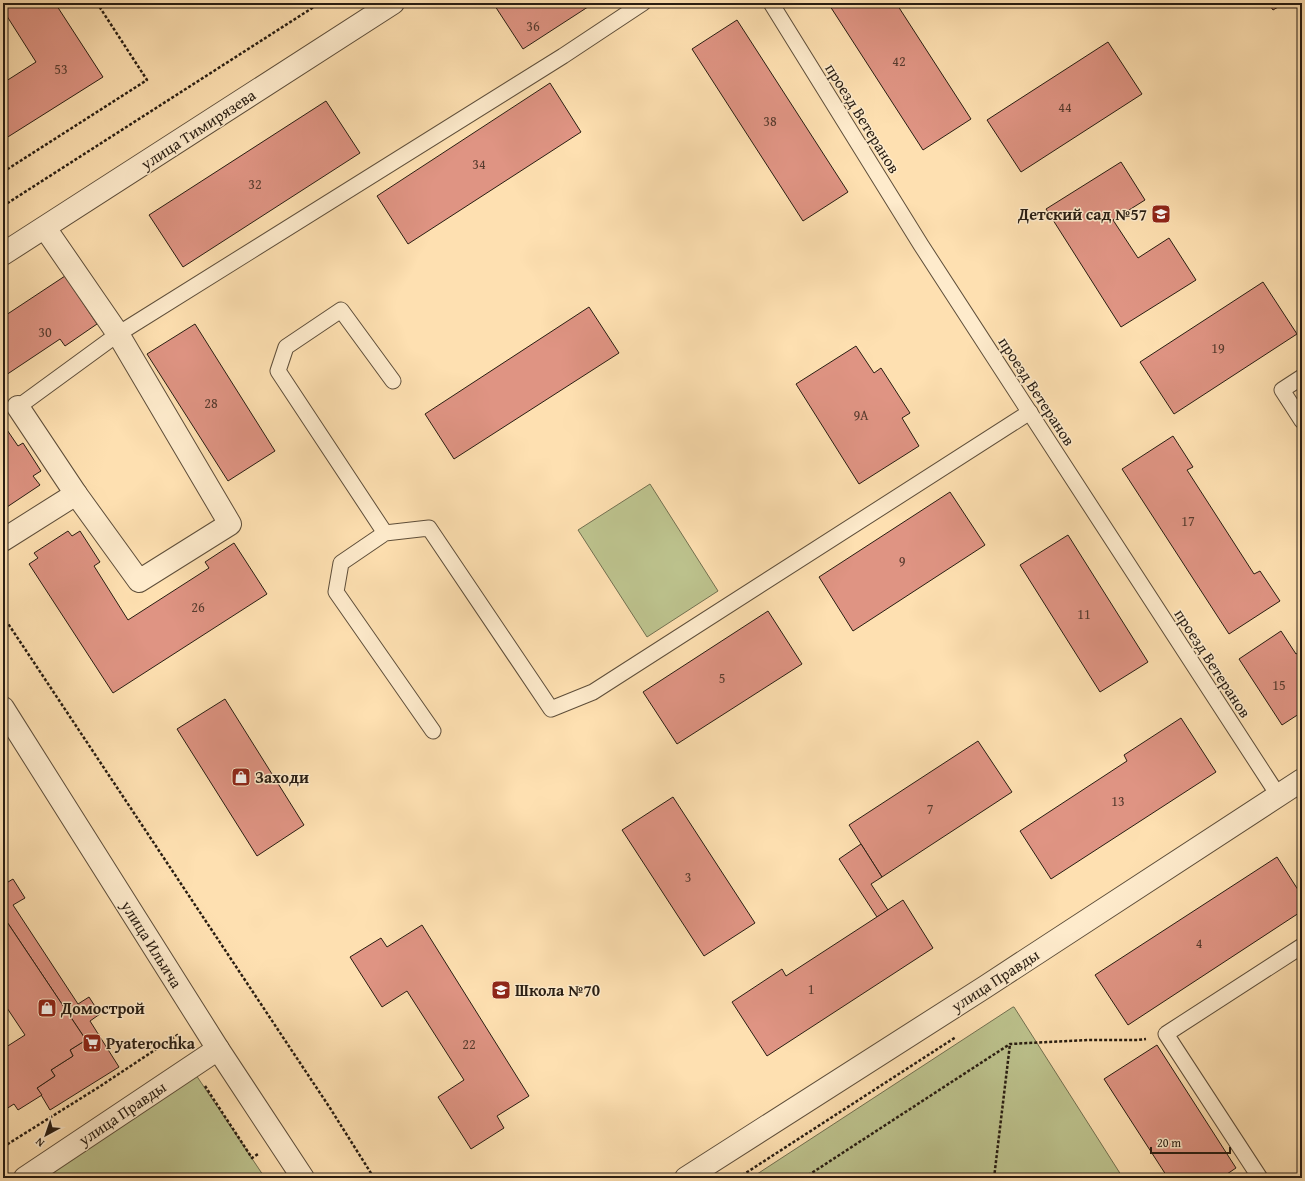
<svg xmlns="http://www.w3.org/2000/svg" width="1305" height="1181" viewBox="0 0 1305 1181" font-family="'Gentium Book Plus',serif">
	<rect width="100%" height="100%" fill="#fee0b1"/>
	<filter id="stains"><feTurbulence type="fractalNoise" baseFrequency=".005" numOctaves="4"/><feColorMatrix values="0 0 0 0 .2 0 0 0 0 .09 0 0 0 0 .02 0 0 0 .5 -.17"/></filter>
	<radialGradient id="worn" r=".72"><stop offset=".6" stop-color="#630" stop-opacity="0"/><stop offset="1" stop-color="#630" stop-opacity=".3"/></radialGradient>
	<g fill="#bdc38e" stroke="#727050">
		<path d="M650 484 718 591 647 637 578 530Z"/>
		<path d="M1014 1007 1123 1178H751L1013 1007Z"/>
		<path d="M192 1069 265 1178H193L191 1176 188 1178H26Z"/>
	</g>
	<g fill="#df9483" stroke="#281d12">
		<path d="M3 3H55L103 77 3 140V83L36 62 3 10Z"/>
		<path d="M493 3H594L523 49Z"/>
		<path d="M828 3H896L971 119 923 150Z"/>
		<path d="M1268 3H1285L1273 10Z"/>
		<path d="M737 20 848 192 803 221 692 49Z"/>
		<path d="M1108 42 1142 94 1021 172 987 120Z"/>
		<path d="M550 83 581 132 408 244 377 196Z"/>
		<path d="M326 101 360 153 183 267 149 215Z"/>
		<path d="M1121 162 1145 200 1113 220 1138 258 1169 238 1196 280 1121 327 1046 209Z"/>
		<path d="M65 276 97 324 65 346 60 339 3 377V317Z"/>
		<path d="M1263 282 1297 334 1174 414 1140 362Z"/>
		<path d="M589 307 619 353 454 459 425 414Z"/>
		<path d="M195 324 275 451 228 481 147 354Z"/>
		<path d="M856 346 874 373 881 368 910 413 902 418 919 446 859 484 796 384Z"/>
		<path d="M3 424 18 446 23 443 41 471 33 476 40 485 4 509 3 507Z"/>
		<path d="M1173 436 1193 467 1187 470 1254 574 1260 571 1280 601 1229 634 1122 469Z"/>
		<path d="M950 492 985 545 853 631 819 577Z"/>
		<path d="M68 531 72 536 80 531 100 562 94 566 128 620 209 568 205 562 234 543 267 594 113 693 29 564 38 558 34 553Z"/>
		<path d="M1068 535 1148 662 1100 692 1020 565Z"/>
		<path d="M768 611 802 664 677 744 643 692Z"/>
		<path d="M1281 631 1296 654 1302 650V712L1282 725 1239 659Z"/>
		<path d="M225 699 304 825 257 856 177 729Z"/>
		<path d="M1181 718 1216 772 1051 879 1020 831 1127 761 1124 755Z"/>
		<path d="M978 741 1012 792 882 877 849 825Z"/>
		<path d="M673 797 755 923 704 956 622 830Z"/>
		<path d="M861 844 882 877 871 884 888 910 877 917 839 859Z"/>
		<path d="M1277 857 1302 896V911L1128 1025 1095 975Z"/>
		<path d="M13 879 25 898 13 905 78 1004 89 997 100 1014 90 1021 119 1067 50 1110 37 1088 55 1076 51 1070 73 1056 70 1050 86 1040 3 916V885Z"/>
		<path d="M903 900 933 948 767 1056 732 1002 782 969 786 976Z"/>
		<path d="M3 916 86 1040 70 1050 73 1056 51 1070 55 1076 37 1088 42 1095 18 1110 14 1104 3 1111V1049L25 1035 3 1002Z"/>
		<path d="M422 925 529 1096 497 1116 504 1128 471 1149 438 1097 464 1080 407 991 382 1007 350 957 381 938 387 947Z"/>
		<path d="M1157 1045 1236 1168 1221 1178H1168L1104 1079Z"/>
	</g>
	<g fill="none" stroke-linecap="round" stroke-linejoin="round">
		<defs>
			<g id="service">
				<path d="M771 3 921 245 1278 795"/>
				<path d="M1302 377 1282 390 1302 421"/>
				<path d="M18 407 118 334 563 56 643 3"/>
				<path d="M385 533 278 371 286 347 341 310 393 381"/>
				<path d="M433 731 336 592 341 563 385 533 429 528 551 709 593 692 1030 412"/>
				<path d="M1260 1178 1166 1034 1302 946"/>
			</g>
			<g id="minor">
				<path d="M3 254 393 3"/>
				<path d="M18 407 76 494 139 581 230 524 118 334 45 228"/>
				<path d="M3 540 76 494"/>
				<path d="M25 1178 218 1049"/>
			</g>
			<g id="tertiary">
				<path d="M3 708 218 1049 303 1178"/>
				<path d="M686 1178 985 987 1302 780"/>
			</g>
		</defs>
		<use href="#service" stroke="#5e4e3a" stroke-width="17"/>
		<use href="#minor" stroke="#5e4e3a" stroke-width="24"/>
		<use href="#tertiary" stroke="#5e4e3a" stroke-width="24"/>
		<g stroke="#281d12" stroke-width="2.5" stroke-dasharray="3 2" stroke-linecap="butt">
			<path d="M3 172 147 80 97 3"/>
			<path d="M3 206 320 3"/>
			<path d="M3 616 330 1108 374 1178"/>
			<path d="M205 1086 252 1158 258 1154"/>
			<path d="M3 1147 99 1087 179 1034"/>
			<path d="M738 1178 956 1037"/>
			<path d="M804 1178 1010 1044 1088 1040H1138L1146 1039"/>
			<path d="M994 1178 1010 1044"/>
		</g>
		<use href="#service" stroke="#feebcc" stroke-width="15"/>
		<use href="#minor" stroke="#feebcc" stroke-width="22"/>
		<use href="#tertiary" stroke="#feebcc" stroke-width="22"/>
	</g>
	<defs>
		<symbol id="school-square" viewBox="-11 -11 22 22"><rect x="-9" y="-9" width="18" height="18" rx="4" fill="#8f2418" stroke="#feebcc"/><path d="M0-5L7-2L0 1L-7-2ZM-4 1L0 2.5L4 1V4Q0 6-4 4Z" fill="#fff"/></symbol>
		<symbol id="shop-square" viewBox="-11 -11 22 22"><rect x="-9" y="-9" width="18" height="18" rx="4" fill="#8f2418" stroke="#feebcc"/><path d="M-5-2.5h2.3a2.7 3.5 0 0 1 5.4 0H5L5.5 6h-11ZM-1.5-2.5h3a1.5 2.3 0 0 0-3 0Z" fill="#fff"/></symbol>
		<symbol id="supermarket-square" viewBox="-11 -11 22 22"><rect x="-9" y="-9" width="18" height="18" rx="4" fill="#8f2418" stroke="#feebcc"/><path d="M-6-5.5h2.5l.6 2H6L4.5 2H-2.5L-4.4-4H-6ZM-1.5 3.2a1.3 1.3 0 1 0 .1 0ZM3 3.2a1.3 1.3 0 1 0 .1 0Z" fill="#fff"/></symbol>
	</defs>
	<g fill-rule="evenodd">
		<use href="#school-square" x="1150" y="203" width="22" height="22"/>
		<use href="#shop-square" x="230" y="766" width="22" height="22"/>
		<use href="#school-square" x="490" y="979" width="22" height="22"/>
		<use href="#shop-square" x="36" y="997" width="22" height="22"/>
		<use href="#supermarket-square" x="81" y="1032" width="22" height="22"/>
	</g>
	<g text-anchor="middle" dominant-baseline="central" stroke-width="3" stroke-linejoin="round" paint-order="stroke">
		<g font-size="14" fill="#563b2e">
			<text x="533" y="26">36</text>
			<text x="899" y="61">42</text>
			<text x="61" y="69">53</text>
			<text x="1065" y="107">44</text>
			<text x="770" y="121">38</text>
			<text x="479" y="164">34</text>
			<text x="255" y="184">32</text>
			<text x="45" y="332">30</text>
			<text x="1218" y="348">19</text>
			<text x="211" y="403">28</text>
			<text x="861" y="415">9А</text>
			<text x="1188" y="521">17</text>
			<text x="902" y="561">9</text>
			<text x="198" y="607">26</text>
			<text x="1084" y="614">11</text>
			<text x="722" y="678">5</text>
			<text x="1279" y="685">15</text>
			<text x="1118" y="801">13</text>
			<text x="930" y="809">7</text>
			<text x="688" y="877">3</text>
			<text x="1199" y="943">4</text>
			<text x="811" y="989">1</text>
			<text x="469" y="1044">22</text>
		</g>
		<g font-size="16" fill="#281d12" stroke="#feebcc">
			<text transform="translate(863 118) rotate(58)">проезд Ветеранов</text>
			<text transform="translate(198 129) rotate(-33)">улица Тимирязева</text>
			<text transform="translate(1037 391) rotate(57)">проезд Ветеранов</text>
			<text transform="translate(1213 663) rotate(57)">проезд Ветеранов</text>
			<text transform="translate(152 944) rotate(58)">улица Ильича</text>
			<text transform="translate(995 980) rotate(-33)">улица Правды</text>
			<text transform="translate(122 1113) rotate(-34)">улица Правды</text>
		</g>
		<g font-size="16" font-weight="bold" fill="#281d12" stroke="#feebcc" text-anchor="start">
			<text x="1147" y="214" text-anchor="end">Детский сад №57</text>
			<text x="255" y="777">Заходи</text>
			<text x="515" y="990">Школа №70</text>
			<text x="61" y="1008">Домострой</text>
			<text x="106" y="1043">Pyaterochka</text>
		</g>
	</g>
	<rect width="1305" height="1181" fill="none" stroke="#fee0b1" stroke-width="16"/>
	<rect x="4" y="4" width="1297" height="1173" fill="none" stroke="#281d12" stroke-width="2"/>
	<rect x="8" y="8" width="1289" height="1165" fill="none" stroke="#281d12"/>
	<g transform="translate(46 1135) rotate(220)" stroke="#feebcc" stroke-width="3" paint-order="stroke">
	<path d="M0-3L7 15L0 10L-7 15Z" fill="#281d12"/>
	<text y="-6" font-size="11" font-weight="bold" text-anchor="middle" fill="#281d12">N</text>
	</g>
	<path d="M1151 1147v6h79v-6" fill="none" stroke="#281d12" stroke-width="2"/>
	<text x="1157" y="1147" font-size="12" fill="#281d12" stroke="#feebcc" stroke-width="3" paint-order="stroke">20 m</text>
	<rect width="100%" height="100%" filter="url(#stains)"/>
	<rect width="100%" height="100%" fill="url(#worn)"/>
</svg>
